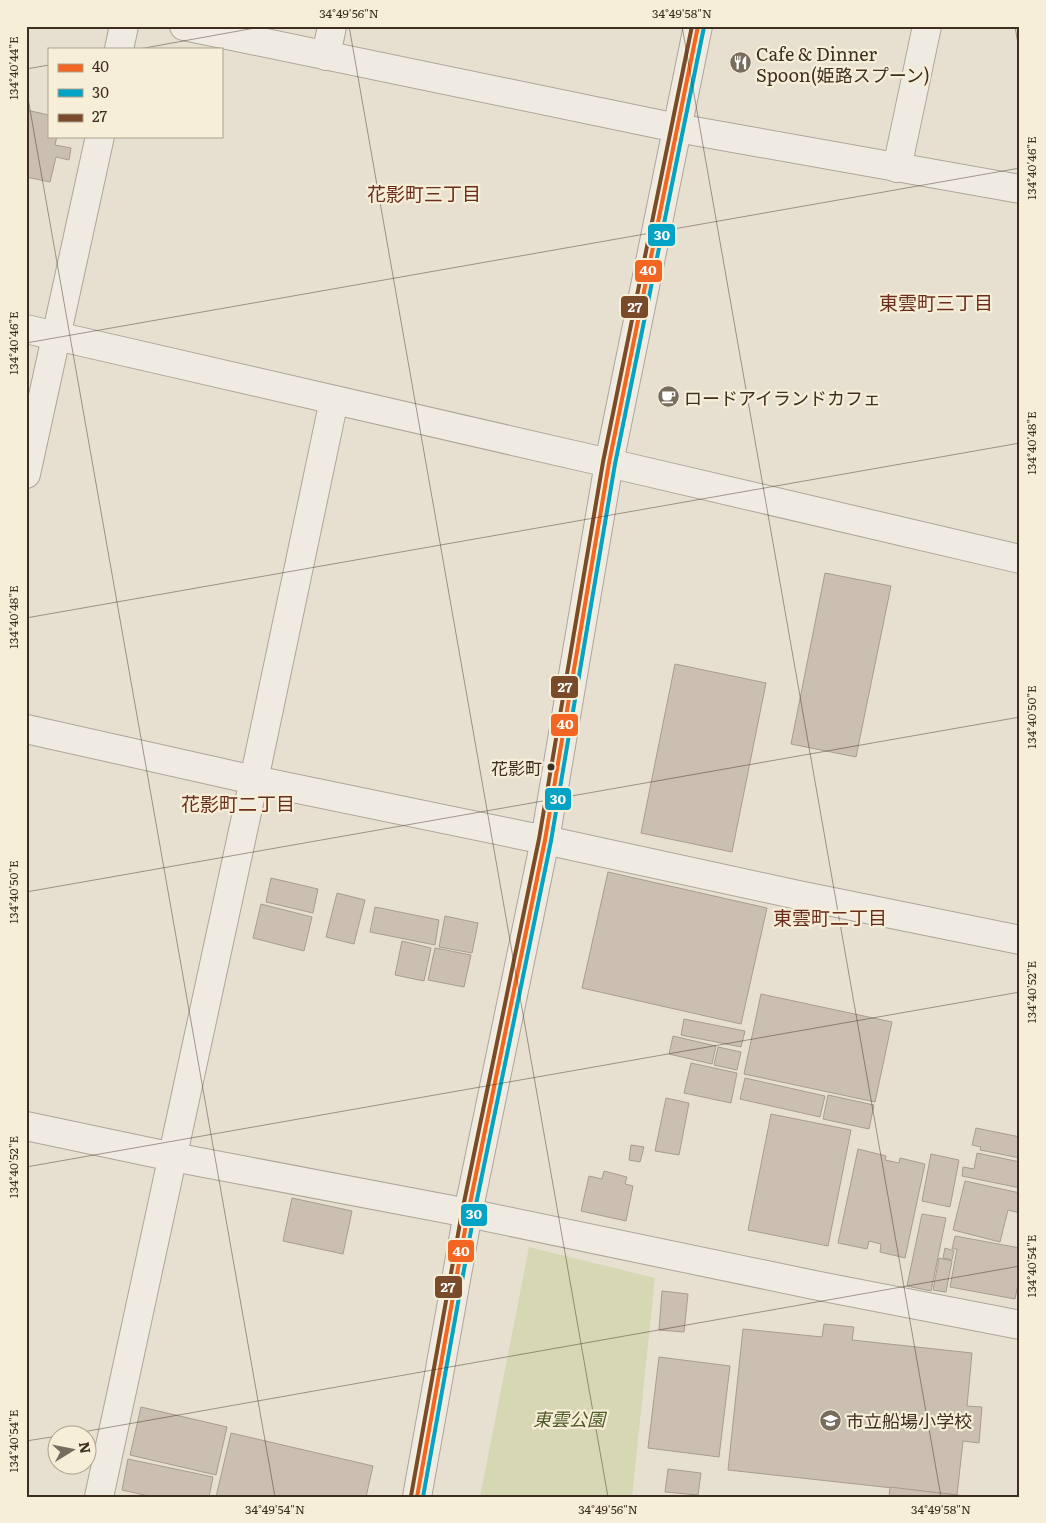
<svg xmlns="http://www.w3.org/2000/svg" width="1046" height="1523" viewBox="0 0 1046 1523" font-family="Literata,'Noto Sans JP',serif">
	<rect width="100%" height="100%" fill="#e7e0d1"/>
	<path fill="#d6d7b3" d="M529 1247 655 1278 632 1497H480Z"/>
	<g fill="#cbbfb2" stroke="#a89c90">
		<path d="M26 110 49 115V136H57L55 145 71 148 69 160 56 157 50 182 26 177Z"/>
		<path d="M825 573 891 586 856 757 791 744Z"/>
		<path d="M675 664 766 683 732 852 641 833Z"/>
		<path d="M608 872 767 908 741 1024 582 988Z"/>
		<path d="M271 878 318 889 313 913 266 902Z"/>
		<path d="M337 893 365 900 354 944 326 937Z"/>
		<path d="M261 904 312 917 304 951 253 938Z"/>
		<path d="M375 907 439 920 435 945 370 932Z"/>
		<path d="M445 916 478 923 472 953 439 947Z"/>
		<path d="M402 941 431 948 424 981 395 975Z"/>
		<path d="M435 948 471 955 464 987 428 980Z"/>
		<path d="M761 994 892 1022 875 1102 744 1074Z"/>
		<path d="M684 1019 745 1031 741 1047 681 1035Z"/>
		<path d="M673 1036 716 1046 712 1064 669 1054Z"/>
		<path d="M718 1047 741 1052 737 1070 714 1065Z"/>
		<path d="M691 1063 737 1073 731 1103 684 1093Z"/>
		<path d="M745 1078 825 1096 820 1117 740 1099Z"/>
		<path d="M828 1095 874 1105 869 1129 823 1119Z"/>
		<path d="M666 1098 689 1103 679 1155 655 1151Z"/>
		<path d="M771 1114 851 1130 828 1246 748 1230Z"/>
		<path d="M976 1128 1020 1137V1158L980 1150 981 1147 972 1145Z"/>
		<path d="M631 1145 644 1147 640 1162 629 1160Z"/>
		<path d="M858 1149 886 1156 885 1160 899 1163 900 1158 925 1164 905 1258 880 1252 881 1244 869 1241 867 1249 838 1243Z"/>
		<path d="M977 1153 1020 1162V1188L962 1176 963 1167 974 1169Z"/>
		<path d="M931 1154 959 1160 950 1207 922 1201Z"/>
		<path d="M604 1171 627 1177 625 1184 633 1186 626 1221 581 1211 589 1176 602 1179Z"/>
		<path d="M965 1181 1020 1193V1213L1008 1210 1000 1242 953 1230Z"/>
		<path d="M292 1198 352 1211 343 1254 283 1241Z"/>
		<path d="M922 1214 946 1218 931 1291 907 1286Z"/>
		<path d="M955 1236 1020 1248V1274L1015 1299 950 1287 957 1249H952Z"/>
		<path d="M945 1248 954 1251 952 1260 943 1258Z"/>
		<path d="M939 1258 952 1261 946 1292 933 1290Z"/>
		<path d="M662 1291 688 1294 684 1332 659 1330Z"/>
		<path d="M824 1324 854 1327 852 1340 972 1353 967 1406 982 1407 979 1443 963 1441 957 1495 728 1470 743 1329 822 1337Z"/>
		<path d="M659 1357 730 1366 719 1457 648 1448Z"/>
		<path d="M141 1407 227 1427 216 1475 130 1455Z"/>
		<path d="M231 1433 373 1466 366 1497H216Z"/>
		<path d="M128 1459 213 1477 209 1497H153L122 1490Z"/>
		<path d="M668 1469 701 1473 698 1495 665 1492Z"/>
		<path d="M890 1487 957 1495 974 1497H889Z"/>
	</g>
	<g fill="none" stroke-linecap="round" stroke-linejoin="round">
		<defs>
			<g id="minor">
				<path d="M184 26 677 128 1020 189"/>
				<path d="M119 49 124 26"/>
				<path d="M326 56 332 26"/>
				<path d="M897 168 927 26"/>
				<path d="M26 329 609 463 1020 559"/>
				<path d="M26 474 100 136"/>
				<path d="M26 729 254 780 545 840 798 895 1020 940"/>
				<path d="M26 1126 173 1157 468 1213 819 1286 1020 1325"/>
				<path d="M99 1497 254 780 334 400"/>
			</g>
			<path id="tertiary" d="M417 1497 468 1213 545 840 609 463 698 26"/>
		</defs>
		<use href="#minor" stroke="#ada599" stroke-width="30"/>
		<use href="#tertiary" stroke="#ada599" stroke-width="30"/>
		<use href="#minor" stroke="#efebe3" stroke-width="28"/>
		<use href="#tertiary" stroke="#efebe3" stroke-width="28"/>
		<defs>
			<path id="bus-1" d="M417 1497 468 1213 545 840 609 463 698 26"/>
			<path id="bus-2" d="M423 1497 474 1214 551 841 615 464 704 27"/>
			<path id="bus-3" d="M411 1496 462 1212 539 839 603 462 692 26"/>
		</defs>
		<use href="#bus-1" stroke="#f7eed8" stroke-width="8"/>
		<use href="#bus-2" stroke="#f7eed8" stroke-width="8"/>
		<use href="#bus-3" stroke="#f7eed8" stroke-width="8"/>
		<use href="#bus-1" stroke="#f26522" stroke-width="4"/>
		<use href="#bus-2" stroke="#03a3c5" stroke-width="4"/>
		<use href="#bus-3" stroke="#7a4b2a" stroke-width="4"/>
	</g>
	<path fill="none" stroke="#3d2e20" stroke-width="1" stroke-opacity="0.45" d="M349 26 608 1497M682 26 941 1497M1015 26 1020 56M139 49 266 26M26 69 49 65M26 87 275 1497M26 343 1020 168M26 618 1020 443M26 892 1020 717M26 1167 1020 992M60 1436 1020 1266M26 1441 58 1436"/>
	<defs>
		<symbol id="restaurant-disc" viewBox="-11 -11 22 22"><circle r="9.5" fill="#786c5e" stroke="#f7eed8"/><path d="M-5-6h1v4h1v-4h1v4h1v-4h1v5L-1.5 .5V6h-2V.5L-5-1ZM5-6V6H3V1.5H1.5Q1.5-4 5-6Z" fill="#fff"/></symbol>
		<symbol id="cafe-disc" viewBox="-11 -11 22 22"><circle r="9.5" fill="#786c5e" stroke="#f7eed8"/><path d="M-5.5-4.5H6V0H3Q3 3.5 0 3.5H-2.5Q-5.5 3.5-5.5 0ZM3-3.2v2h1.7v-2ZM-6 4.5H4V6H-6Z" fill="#fff"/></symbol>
		<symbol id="school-disc" viewBox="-11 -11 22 22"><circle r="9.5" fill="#786c5e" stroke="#f7eed8"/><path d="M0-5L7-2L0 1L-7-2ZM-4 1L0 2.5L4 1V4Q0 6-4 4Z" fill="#fff"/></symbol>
	</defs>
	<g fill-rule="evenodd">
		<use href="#restaurant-disc" x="728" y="50" width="25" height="25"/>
		<use href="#cafe-disc" x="656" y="384" width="25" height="25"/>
		<use href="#school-disc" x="818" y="1408" width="25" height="25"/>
	</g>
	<circle fill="#3d2e20" stroke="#f7eed8" stroke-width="2" cx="551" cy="767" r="4.5"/>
	<g text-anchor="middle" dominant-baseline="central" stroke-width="4.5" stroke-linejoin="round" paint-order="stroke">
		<g font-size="17" fill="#3d2e20" stroke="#f7eed8" text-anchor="end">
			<text x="542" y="767">花影町</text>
		</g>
		<g font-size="18" fill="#3d2e20" stroke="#f7eed8" text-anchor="start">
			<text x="756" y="53">Cafe &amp; Dinner<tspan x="756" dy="21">Spoon(姫路スプーン)</tspan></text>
			<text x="684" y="397">ロードアイランドカフェ</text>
			<text x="846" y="1420">市立船場小学校</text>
		</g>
		<g font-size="18" font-style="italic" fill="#4d5a26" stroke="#f7eed8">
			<text x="569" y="1418">東雲公園</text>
		</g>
		<g font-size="19" fill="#6b2e1e" stroke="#f7eed8">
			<text x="424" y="193">花影町三丁目</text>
			<text x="936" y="302">東雲町三丁目</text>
			<text x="238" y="803">花影町二丁目</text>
			<text x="830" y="917">東雲町二丁目</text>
		</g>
	</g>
	<g stroke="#f7eed8" stroke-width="2">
		<rect x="647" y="223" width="29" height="24" rx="5" fill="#03a3c5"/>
		<rect x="634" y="259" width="29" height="24" rx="5" fill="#f26522"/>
		<rect x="620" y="295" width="29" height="24" rx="5" fill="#7a4b2a"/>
		<rect x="550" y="675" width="29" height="24" rx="5" fill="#7a4b2a"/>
		<rect x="550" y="713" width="29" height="24" rx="5" fill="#f26522"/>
		<rect x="544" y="787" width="28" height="24" rx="5" fill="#03a3c5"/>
		<rect x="460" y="1203" width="28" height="24" rx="5" fill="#03a3c5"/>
		<rect x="447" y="1239" width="28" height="24" rx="5" fill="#f26522"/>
		<rect x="434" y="1275" width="29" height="24" rx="5" fill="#7a4b2a"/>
	</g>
	<g font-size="14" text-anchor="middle" font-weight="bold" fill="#fff">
		<text x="662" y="240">30</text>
		<text x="648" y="275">40</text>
		<text x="635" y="312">27</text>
		<text x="565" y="692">27</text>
		<text x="565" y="729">40</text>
		<text x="558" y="804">30</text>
		<text x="474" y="1219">30</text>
		<text x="461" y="1256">40</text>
		<text x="448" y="1292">27</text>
	</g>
	<rect width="1046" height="1523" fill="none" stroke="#f7eed8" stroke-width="55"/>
	<rect x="48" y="48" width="175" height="90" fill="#f7eed8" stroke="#ada18e"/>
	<rect x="58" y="64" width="25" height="8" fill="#f26522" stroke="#ada18e"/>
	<text x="92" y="72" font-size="15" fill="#3d2e20">40</text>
	<rect x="58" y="89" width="25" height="8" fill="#03a3c5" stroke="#ada18e"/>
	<text x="92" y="98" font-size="15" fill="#3d2e20">30</text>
	<rect x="58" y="114" width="25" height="8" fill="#7a4b2a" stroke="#ada18e"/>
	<text x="92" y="122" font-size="15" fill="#3d2e20">27</text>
	<g transform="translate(72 1450) rotate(80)"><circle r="24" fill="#f7eed8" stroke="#ada18e"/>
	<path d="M0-4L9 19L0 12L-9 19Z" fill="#786c5e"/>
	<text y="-8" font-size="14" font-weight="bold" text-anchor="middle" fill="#3d2e20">N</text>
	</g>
	<rect x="28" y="28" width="990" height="1468" fill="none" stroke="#3d2e20" stroke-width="2"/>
	<g font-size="12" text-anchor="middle" fill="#3d2e20">
		<text x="349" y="18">34°49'56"N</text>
		<text x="682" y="18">34°49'58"N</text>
		<text transform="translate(14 68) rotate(-90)" y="4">134°40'44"E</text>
		<text transform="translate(1032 168) rotate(-90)" y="4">134°40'46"E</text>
		<text transform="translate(14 343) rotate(-90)" y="4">134°40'46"E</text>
		<text transform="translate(1032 443) rotate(-90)" y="4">134°40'48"E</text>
		<text transform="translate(14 617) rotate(-90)" y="4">134°40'48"E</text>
		<text transform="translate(1032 717) rotate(-90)" y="4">134°40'50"E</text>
		<text transform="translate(14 892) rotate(-90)" y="4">134°40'50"E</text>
		<text transform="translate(1032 992) rotate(-90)" y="4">134°40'52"E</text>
		<text transform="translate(14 1167) rotate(-90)" y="4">134°40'52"E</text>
		<text transform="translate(1032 1266) rotate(-90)" y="4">134°40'54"E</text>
		<text transform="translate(14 1441) rotate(-90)" y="4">134°40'54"E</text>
		<text x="275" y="1514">34°49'54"N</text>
		<text x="608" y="1514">34°49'56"N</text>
		<text x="941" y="1514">34°49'58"N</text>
	</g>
</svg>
